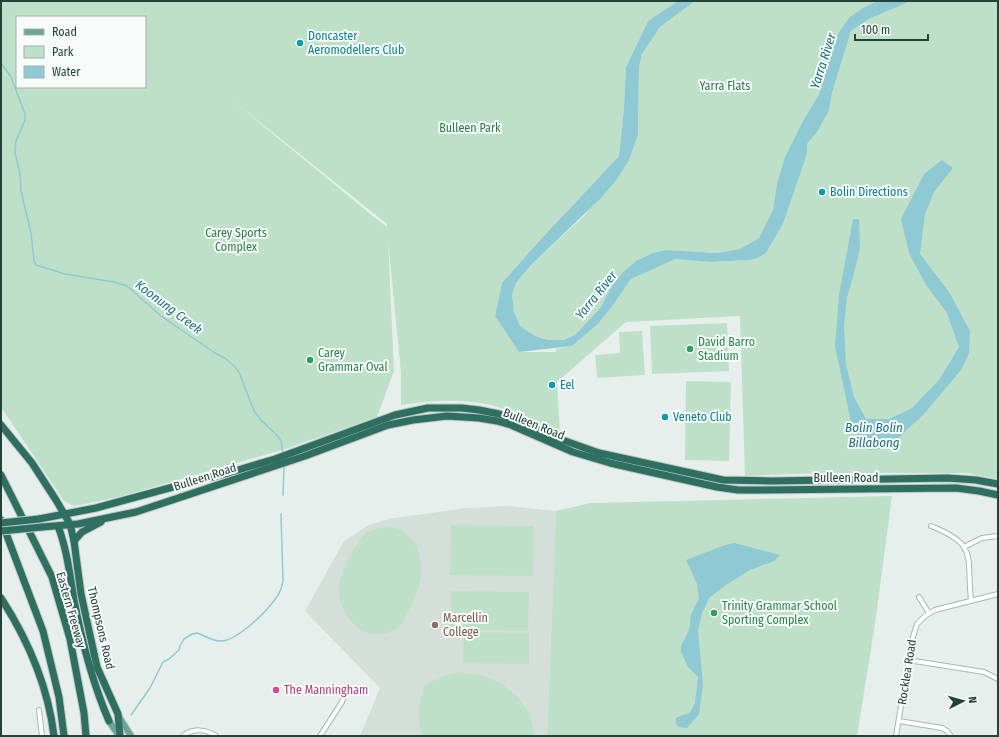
<svg xmlns="http://www.w3.org/2000/svg" width="999" height="737" viewBox="0 0 999 737" font-family="'Fira Sans Condensed',sans-serif">
	<rect width="100%" height="100%" fill="#e6efeb"/>
	<path fill="#d4dfda" d="M507 506 556 511 547 736H360L380 688 305 611 344 541 369 525 388 519 467 508Z"/>
	<g fill="#bfe0c8" fill-rule="evenodd">
		<path d="M1 1H678L648 21 626 67 624 108 619 156 541 239 502 283 495 316 519 352H556V349L572 346 597 325 611 308 631 279 675 258 711 262 750 260 758 258 766 253 783 224 807 154V144L817 132 829 111 832 93 851 31 869 19 911 1H998V479L966 473H822L745 476 740 316 626 322 557 382 560 434C541 425 522 415 501 408 470 398 433 400 401 405V373L388 240 394 371 377 417 282 450 119 497 74 506 64 501 1 407ZM17 17H145V87H17ZM232 100 387 224V227L374 217Z"/>
		<path d="M695 1H877L863 8 841 29 833 43 819 94 802 124 777 184 773 210 759 238 740 249 717 253 667 250 610 289 601 307 575 335 563 340H548L535 336 520 326 514 312 512 295 516 283 530 266 586 214 638 134 639 68 642 54 660 27Z"/>
		<path d="M727 323 729 371 652 374 650 326Z"/>
		<path d="M642 331 645 375 597 378 595 355 620 353 619 332Z"/>
		<path d="M686 381 731 382 729 461 685 460Z"/>
		<path d="M892 496 875 624 857 736H547L556 511 591 503Z"/>
		<path d="M451 525 534 526 533 576 450 575Z"/>
		<path d="M391 527C415 531 423 554 421 576 420 587 414 600 409 610 406 615 404 622 400 626 393 633 375 637 365 632 360 630 355 625 351 621 332 597 338 578 351 554 355 547 359 539 365 534 372 528 383 528 391 527Z"/>
		<path d="M451 591 529 592 528 631 450 630Z"/>
		<path d="M464 632 529 633V664L463 663Z"/>
		<path d="M458 672C466 673 475 674 483 676 508 682 535 709 534 736H422C416 716 419 705 424 686L438 678Z"/>
	</g>
	<g fill="#8ec9d4">
		<path d="M678 1H695L660 27 642 54 639 68 638 134 629 160 617 179 602 197 530 266 516 283 512 295 514 312 520 326 535 336 548 340H563L575 335 601 307 610 289 622 273 636 261 653 253 667 250 717 253 740 249 759 238 773 210 777 184 785 157 802 123 819 94 833 43 841 29 850 17 863 8 877 1H911L869 19 851 31 832 93 829 111 817 132 807 144V154L783 224 766 253 758 258 750 260 711 262 675 259 631 279 611 308 597 325 572 346 519 352 495 316 502 283 541 239 619 156 624 108 626 67 648 21Z"/>
		<path d="M942 160 953 168 934 192 925 214 920 254 949 292 970 331 969 353 961 370 924 414 894 442 881 449 869 450 861 444 851 422 835 346 839 295 853 219H859L860 249 853 277 847 297 844 326 846 364 854 397 866 419H889L912 408 939 380 959 347 947 313 926 285 909 253 901 219 924 174Z"/>
		<path d="M734 543 780 555 774 561 750 570 726 585 710 597 702 613 698 630 703 685 699 714 687 728 679 727 676 724V718L683 715 690 713 695 703 698 677 688 667 681 652V646L689 630 691 614 699 599 697 584 686 560 725 545Z"/>
	</g>
	<g fill="none" stroke-linecap="round" stroke-linejoin="round">
		<g stroke="#8ec9d4" stroke-width="1.5">
			<path d="M1 63 11 77 25 114V120L16 141 15 153 20 173 21 191 31 233 34 261 36 265 65 274 114 282 127 286 161 316 215 353 226 359 233 365 239 372 254 411 262 421 277 435 281 441 283 453"/>
			<path d="M283 495 284 465"/>
			<path d="M131 715 150 688 163 662 169 659 179 650 180 646 184 639 192 634 197 633C206 636 213 642 223 641 240 638 267 611 276 598 280 593 282 587 283 581L281 514"/>
		</g>
		<defs>
			<g id="street">
				<path d="M931 526C979 545 966 556 971 600"/>
				<path d="M964 547 982 538 998 536"/>
				<path d="M919 597 929 613"/>
				<path d="M908 660 984 672 998 679"/>
				<path d="M39 710 42 736"/>
				<path d="M899 721 942 728 947 731 951 736"/>
				<path d="M183 736C192 728 206 729 216 736"/>
				<path d="M320 736 342 702 346 689"/>
				<path d="M896 736 912 640 917 624 925 616 935 610 998 594"/>
			</g>
			<g id="primary">
				<path d="M119 717 131 736"/>
				<path d="M109 721 119 736"/>
			</g>
			<g id="highway">
				<path d="M1 425 32 463 56 500 70 524 74 541 81 594 97 667 118 714 120 736"/>
				<path d="M1 475 52 577 70 639 84 713 86 736"/>
				<path d="M39 519 96 508 184 484 228 473 275 459 395 415 428 408H462L479 410 499 414 521 422 554 437 599 453 723 480 771 481 948 478 976 480 998 484"/>
				<path d="M1 520 43 631 59 697 64 736"/>
				<path d="M58 526C67 550 70 575 74 600 82 642 92 682 109 721"/>
				<path d="M42 527 78 524 136 512 305 456 388 425 413 420 447 416 479 418 497 421 511 425 573 452 610 463 717 487 738 490H756L956 488 979 491 998 495"/>
				<path d="M74 541 82 532 101 522"/>
				<path d="M1 598C28 640 48 686 54 736"/>
			</g>
		</defs>
		<use href="#street" stroke="#a8b8b2" stroke-width="6"/>
		<use href="#primary" stroke="#c2cac8" stroke-width="8"/>
		<use href="#highway" stroke="#c2cac8" stroke-width="9"/>
		<use href="#street" stroke="#fff" stroke-width="4"/>
		<use href="#primary" stroke="#6aa596" stroke-width="6"/>
		<use href="#highway" stroke="#2f6f62" stroke-width="7"/>
		<defs>
			<g id="highway-bridge">
				<path d="M1 523 39 519"/>
				<path d="M1 531 42 527"/>
			</g>
		</defs>
		<use href="#highway-bridge" stroke="#c2cac8" stroke-width="9" stroke-linecap="butt"/>
		<use href="#highway-bridge" stroke="#2f6f62" stroke-width="7"/>
	</g>
	<g fill="#0f9aa8" stroke="#f7fbf9" stroke-width="1.5">
		<circle cx="300" cy="43" r="4"/>
		<circle cx="822" cy="192" r="4"/>
		<circle cx="552" cy="385" r="4"/>
		<circle cx="665" cy="417" r="4"/>
	</g>
	<g fill="#2e9e5b" stroke="#f7fbf9" stroke-width="1.5">
		<circle cx="690" cy="349" r="4"/>
		<circle cx="310" cy="360" r="4"/>
		<circle cx="714" cy="613" r="4"/>
	</g>
	<circle fill="#8d6e63" stroke="#f7fbf9" stroke-width="1.5" cx="435" cy="625" r="4"/>
	<circle fill="#d1479c" stroke="#f7fbf9" stroke-width="1.5" cx="276" cy="690" r="4"/>
	<g text-anchor="middle" dominant-baseline="central" stroke-width="4" stroke-linejoin="round" paint-order="stroke">
		<g font-size="12" fill="#0d838f" stroke="#f7fbf9" text-anchor="start">
			<text x="308" y="36">Doncaster<tspan x="308" dy="14">Aeromodellers Club</tspan></text>
			<text x="830" y="192">Bolin Directions</text>
			<text x="560" y="385">Eel</text>
			<text x="673" y="417">Veneto Club</text>
		</g>
		<g font-size="12" fill="#2d7a4b" stroke="#f7fbf9">
			<text x="725" y="86">Yarra Flats</text>
			<text x="470" y="128">Bulleen Park</text>
			<text x="236" y="233">Carey Sports<tspan x="236" dy="14">Complex</tspan></text>
		</g>
		<g font-size="12" fill="#27864d" stroke="#f7fbf9" text-anchor="start">
			<text x="698" y="342">David Barro<tspan x="698" dy="14">Stadium</tspan></text>
			<text x="318" y="353">Carey<tspan x="318" dy="14">Grammar Oval</tspan></text>
			<text x="722" y="606">Trinity Grammar School<tspan x="722" dy="14">Sporting Complex</tspan></text>
		</g>
		<g font-size="12" fill="#24423a" stroke="#f7fbf9">
			<text transform="translate(534 424) rotate(22)">Bulleen Road</text>
			<text transform="translate(205 477) rotate(-18)">Bulleen Road</text>
			<text x="846" y="478">Bulleen Road</text>
			<text transform="translate(71 610) rotate(74)">Eastern Freeway</text>
			<text transform="translate(101 628) rotate(77)">Thompsons Road</text>
			<text transform="translate(907 672) rotate(-81)">Rocklea Road</text>
		</g>
		<g font-size="12" fill="#785e54" stroke="#f7fbf9" text-anchor="start">
			<text x="443" y="618">Marcellin<tspan x="443" dy="14">College</tspan></text>
		</g>
		<g font-size="12" fill="#b23c85" stroke="#f7fbf9" text-anchor="start">
			<text x="284" y="690">The Manningham</text>
		</g>
		<g font-size="13" font-style="italic" fill="#1c6f80" stroke="#f7fbf9">
			<text transform="translate(823 61) rotate(-72)">Yarra River</text>
			<text transform="translate(596 295) rotate(-51)">Yarra River</text>
			<text transform="translate(169 307) rotate(37)">Koonung Creek</text>
			<text x="874" y="427">Bolin Bolin<tspan x="874" dy="15">Billabong</tspan></text>
		</g>
	</g>
	<rect width="999" height="737" fill="none" stroke="#24423a" stroke-width="4"/>
	<rect x="16" y="16" width="130" height="72" fill="#f7fbf9" stroke="#a3b1ad"/>
	<rect x="24" y="29" width="20" height="6" fill="#6aa596" stroke="#a3b1ad"/>
	<text x="52" y="36" font-size="12" fill="#24423a">Road</text>
	<rect x="24" y="46" width="20" height="12" fill="#bfe0c8" stroke="#a3b1ad"/>
	<text x="52" y="56" font-size="12" fill="#24423a">Park</text>
	<rect x="24" y="66" width="20" height="12" fill="#8ec9d4" stroke="#a3b1ad"/>
	<text x="52" y="76" font-size="12" fill="#24423a">Water</text>
	<g transform="translate(963 701) rotate(84)" stroke="#f7fbf9" stroke-width="3" paint-order="stroke">
	<path d="M0-3L7 15L0 10L-7 15Z" fill="#24423a"/>
	<text y="-6" font-size="11" font-weight="bold" text-anchor="middle" fill="#24423a">N</text>
	</g>
	<path d="M855 34v6h73v-6" fill="none" stroke="#24423a" stroke-width="2"/>
	<text x="861" y="34" font-size="12" fill="#24423a" stroke="#f7fbf9" stroke-width="3" paint-order="stroke">100 m</text>
</svg>
